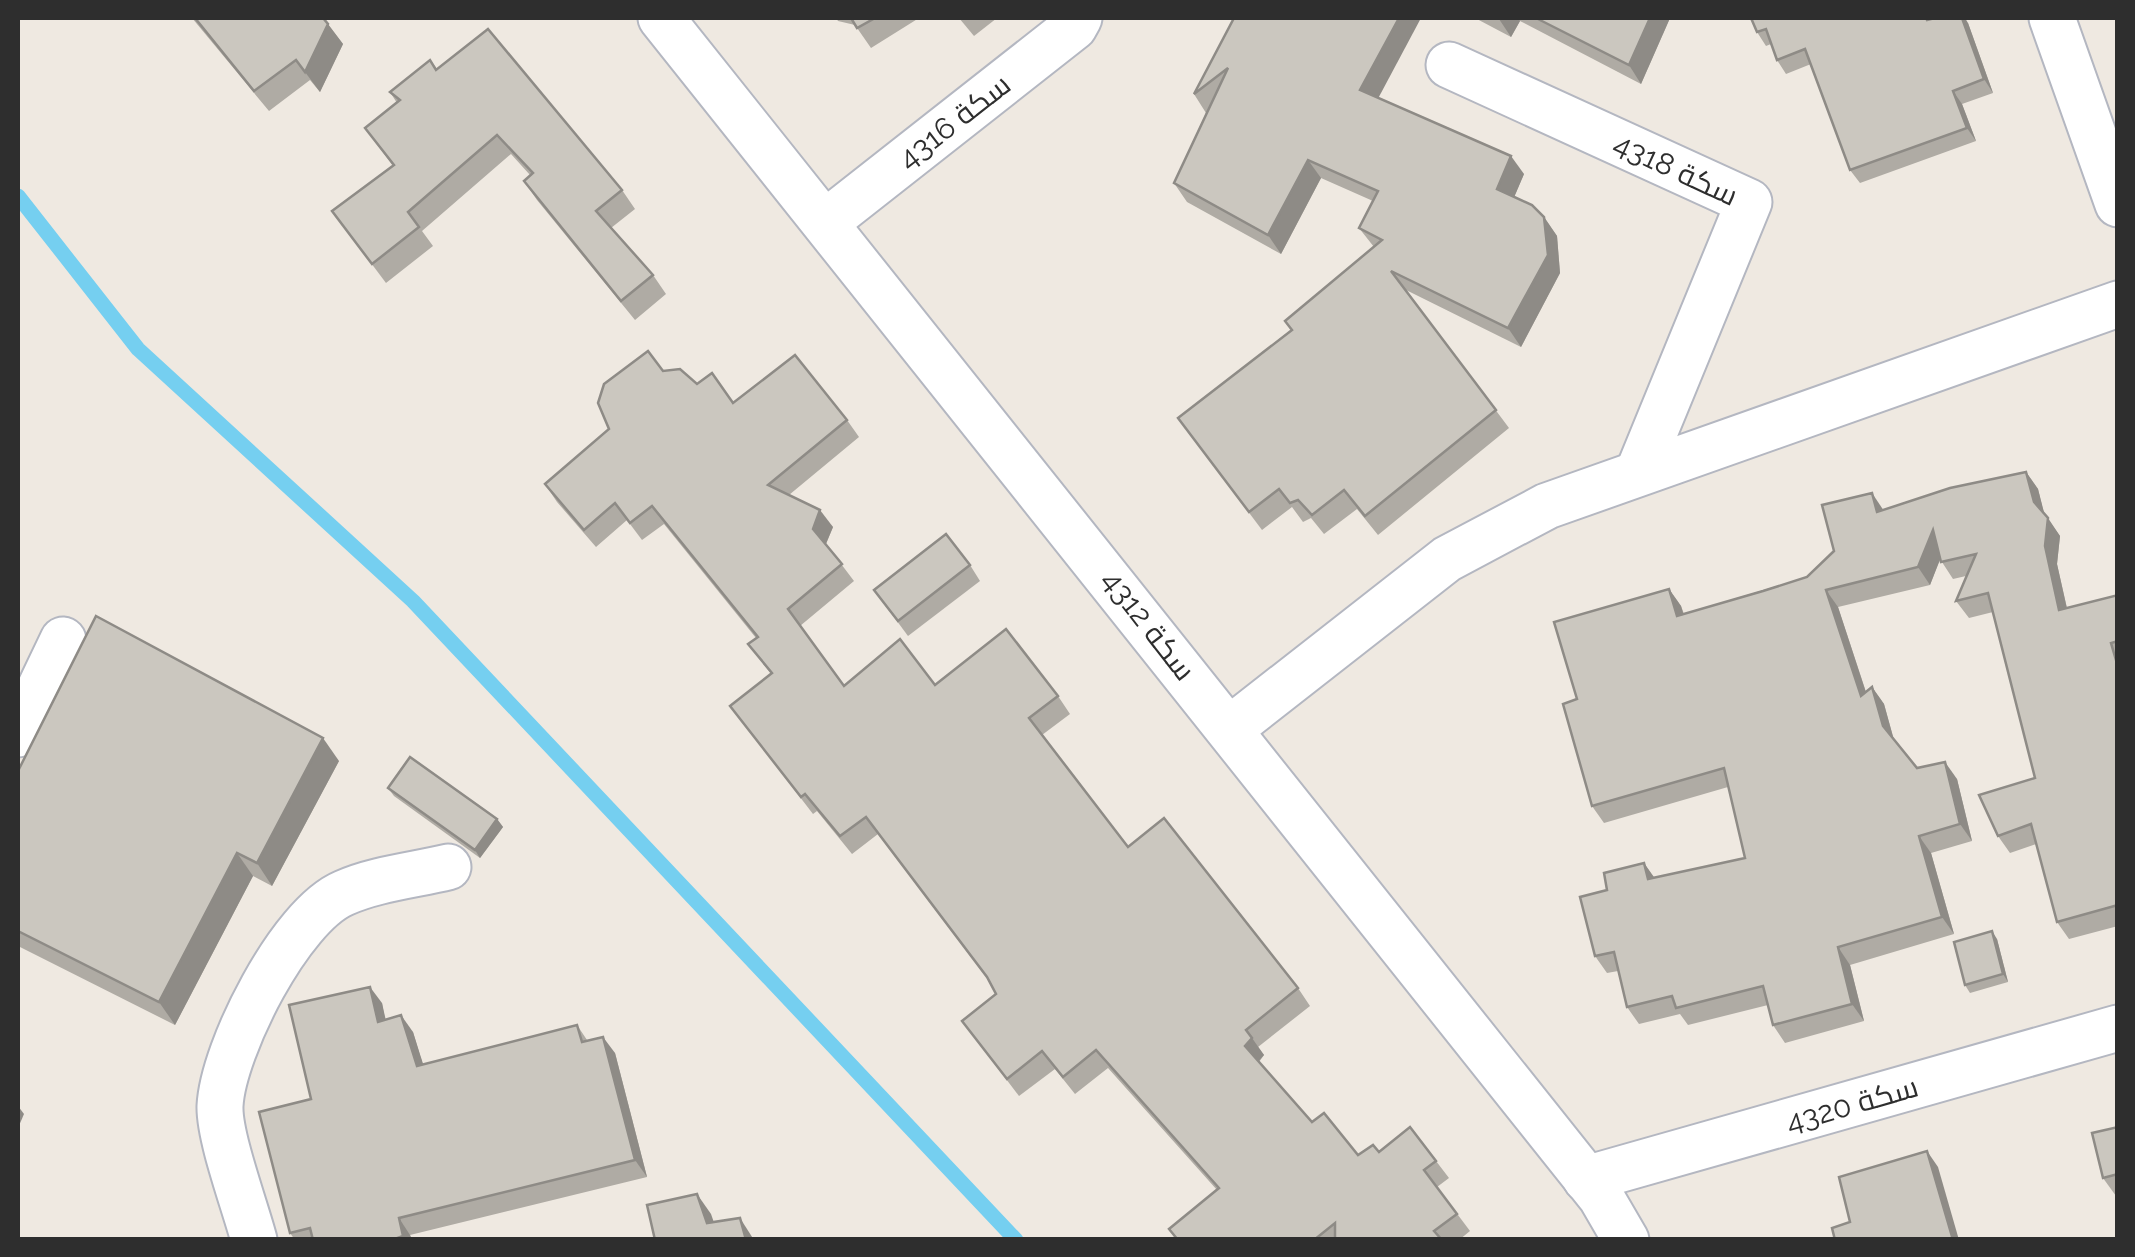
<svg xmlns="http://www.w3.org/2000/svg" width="2135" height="1257" viewBox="0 0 2135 1257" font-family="Raleway,Cairo,sans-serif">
	<rect width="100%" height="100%" fill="#efe9e1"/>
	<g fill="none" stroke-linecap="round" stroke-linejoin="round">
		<path stroke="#75cff0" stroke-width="15" d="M18 196 138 349 413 601 1016 1240"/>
		<defs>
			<g id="street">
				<path d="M661 18 1601 1197 1626 1240"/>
				<path d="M2052 18 2118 204"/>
				<path d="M1449 65 1749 202 1639 470"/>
				<path d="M826 222 1074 27 1079 18"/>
				<path d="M1231 728 1447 559 1547 506 2118 304"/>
				<path d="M18 734 63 640"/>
				<path d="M1586 1179 2118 1028"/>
				<path d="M254 1240C245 1206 219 1137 220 1106 223 1049 290 916 344 893 375 879 415 875 448 867"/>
			</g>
		</defs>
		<use href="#street" stroke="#b4b7c1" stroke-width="49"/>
		<use href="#street" stroke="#fff" stroke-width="45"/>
	</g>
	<g fill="#afaba4">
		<path d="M192 18H323L343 44 320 92 310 80 269 111Z"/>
		<path d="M836 18H919L871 48 855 25 838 21Z"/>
		<path d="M959 18H997L974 36Z"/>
		<path d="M1234 18 1379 98 1524 174 1514 197 1544 217 1557 236 1560 273 1521 347 1406 290 1509 428 1378 535 1357 509 1324 534 1311 518 1303 522 1292 507 1262 530 1178 418 1291 330 1285 321 1374 247 1359 228 1373 201 1321 178 1281 254 1187 202 1174 183 1206 113 1194 94Z"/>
		<path d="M1475 18H1670L1641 84 1520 21 1511 37Z"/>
		<path d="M1751 18 1932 19 1968 23 1993 93 1962 104 1976 141 1860 183 1850 170 1811 64 1786 74 1777 60 1771 44 1766 46 1757 32Z"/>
		<path d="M430 60 437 69 622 190 635 209 611 228 653 275 666 294 635 320 537 200 524 181 530 175 511 154 422 231 433 246 386 283 332 211 393 166 365 128 397 103 390 92Z"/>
		<path d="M663 371 697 384 733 403 847 420 859 437 789 495 833 527 826 544 854 581 800 626 844 686 935 685 1058 696 1070 714 1042 735 1128 847 1298 988 1310 1006 1258 1047 1264 1055 1259 1062 1312 1122 1358 1155 1379 1152 1436 1161 1449 1178 1437 1187 1470 1231 1459 1240H1177L1217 1190 1108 1068 1075 1094 1055 1069 1019 1096 962 1021 996 994 990 982 878 834 852 854 817 811 813 814 730 706 771 674 748 644 756 638 664 524 642 540 627 520 596 547 557 502 545 484 609 429Z"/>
		<path d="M2026 472 2038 489 2044 514 2060 536 2057 564 2067 608 2118 595V926L2069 939 2057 922 2036 844 2010 853 1998 836 2035 778 1993 612 1969 618 1956 601 1966 576 1953 579 1940 559 1930 585 1838 607 1866 692 1872 687 1884 704 1894 740 1917 768 1957 779 1972 841 1931 853 1954 934 1850 965 1864 1021 1785 1043 1773 1025 1768 1005 1688 1025 1680 1014 1639 1024 1627 1007 1618 971 1607 973 1595 956 1607 890 1644 863 1654 878 1745 858 1728 787 1604 823 1592 806 1577 699 1669 589 1681 606 1684 614 1807 577 1834 551 1884 510Z"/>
		<path d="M970 565 980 581 908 636 874 590Z"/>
		<path d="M339 761 272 886 253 876 175 1025 18 946V771Z"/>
		<path d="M388 788 497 819 503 827 480 858 394 796Z"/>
		<path d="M1997 939 2008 982 1970 993 1965 985Z"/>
		<path d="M382 1003 385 1020 413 1032 423 1065 577 1025 587 1040 615 1053 647 1177 410 1235 412 1240H295L290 1233 311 1099Z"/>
		<path d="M2118 1127V1196H2116L2103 1178Z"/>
	</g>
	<g fill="#8e8b86">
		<path d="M1399 18H1421L1373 108 1360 90Z"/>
		<path d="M1499 18H1518L1520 21 1511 37 1499 19Z"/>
		<path d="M1650 18H1670L1641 84 1629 65Z"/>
		<path d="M1962 18H1965L1968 23 1993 93 1984 79Z"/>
		<path d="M328 24 343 44 320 92 305 72Z"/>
		<path d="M1953 91 1962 104 1976 141 1967 128Z"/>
		<path d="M1511 156 1524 174 1510 207 1497 189Z"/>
		<path d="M1308 160 1321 178 1281 254 1268 235Z"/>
		<path d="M1544 217 1557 236 1560 273 1521 347 1508 328Z"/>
		<path d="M2026 472 2038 489 2046 520 2034 502Z"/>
		<path d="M1872 493 1884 511 1877 512Z"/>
		<path d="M820 510 833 527 825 546 813 529Z"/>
		<path d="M2048 518 2060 536 2057 564 2071 627 2059 610 2045 546Z"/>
		<path d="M1933 530 1945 547 1930 585 1918 567Z"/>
		<path d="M1669 589 1681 606 1689 633 1677 616Z"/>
		<path d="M1826 590 1838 607 1873 714 1861 696Z"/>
		<path d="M1872 687 1884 704 1895 744 1883 726Z"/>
		<path d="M323 738 339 761 272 886 257 863Z"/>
		<path d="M1945 762 1957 779 1972 841 1960 824Z"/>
		<path d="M497 819 503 827 480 858 475 850Z"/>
		<path d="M1919 836 1931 853 1954 934 1942 917Z"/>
		<path d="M237 853 253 876 175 1025 159 1002Z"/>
		<path d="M1644 863 1656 880 1648 879Z"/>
		<path d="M1992 931 1997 939 2008 982 2003 974Z"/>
		<path d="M1838 947 1850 965 1864 1021 1852 1004Z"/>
		<path d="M370 987 382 1003 390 1039 378 1022Z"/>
		<path d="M401 1015 413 1032 429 1083 417 1066Z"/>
		<path d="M603 1037 615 1053 647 1177 635 1160Z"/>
		<path d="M1252 1038 1264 1055 1257 1063 1245 1046Z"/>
		<path d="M18 1106 24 1114 18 1128Z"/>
		<path d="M1927 1151 1938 1167 1959 1240H1953Z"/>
		<path d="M697 1194 711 1214 720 1240 707 1223Z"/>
		<path d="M399 1218 410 1235 412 1240H405L403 1236Z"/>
		<path d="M740 1218 754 1240H746Z"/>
	</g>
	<g fill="#cbc7bf" stroke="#8e8b86" stroke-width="2.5">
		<path d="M195 18H323L328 24 305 72 296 60 254 91Z"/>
		<path d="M851 18H875L857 28Z"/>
		<path d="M1234 18H1399L1360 90 1511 156 1497 189 1532 205 1544 217 1548 255 1508 328 1391 271 1496 410 1365 516 1344 490 1312 515 1298 500 1290 503 1279 489 1249 512 1178 418 1292 330 1285 321 1382 240 1359 228 1378 191 1308 160 1268 235 1174 183 1228 68 1194 94Z"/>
		<path d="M1536 18H1650L1629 65Z"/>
		<path d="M1751 18H1926L1927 20 1935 18H1962L1984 79 1953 91 1967 128 1850 170 1805 49 1777 60 1766 29 1757 32Z"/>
		<path d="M488 29 622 190 596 211 653 275 621 301 524 181 533 173 497 135 408 212 419 227 372 264 332 211 394 165 365 128 400 100 390 92 430 60 436 70Z"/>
		<path d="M648 351 663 371 680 369 697 384 712 373 733 403 795 355 847 420 768 485 820 510 813 529 842 564 788 609 844 686 900 639 935 685 1006 629 1058 696 1029 718 1128 847 1164 818 1298 988 1246 1030 1252 1038 1245 1046 1312 1122 1324 1113 1358 1155 1373 1145 1379 1152 1410 1127 1436 1161 1424 1170 1457 1214 1434 1231 1442 1240H1335V1223L1314 1240H1178L1169 1229 1219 1188 1096 1050 1063 1077 1042 1051 1007 1079 962 1021 996 994 987 977 866 817 840 836 805 794 801 797 730 706 772 673 748 644 758 637 652 506 630 523 615 503 584 530 545 484 609 429 598 403 604 384Z"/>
		<path d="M2026 472 2034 502 2048 518 2045 546 2059 610 2118 595V641L2111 643 2118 667V905L2057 922 2031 824 1998 836 1979 795 2035 778 1988 593 1956 601 1976 554 1941 562 1933 530 1918 567 1826 590 1861 696 1872 687 1883 726 1917 768 1945 762 1960 824 1919 836 1942 917 1838 947 1852 1004 1773 1025 1763 986 1676 1008 1672 996 1627 1007 1614 952 1595 956 1580 897 1607 890 1604 873 1644 863 1648 879 1745 858 1724 768 1592 806 1563 704 1577 699 1554 622 1669 589 1677 616 1763 591 1807 577 1834 551 1822 505 1872 493 1877 512 1950 488Z"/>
		<path d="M946 534 970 565 898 621 874 590Z"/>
		<path d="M96 616 323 738 257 863 237 853 159 1002 18 931V771Z"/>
		<path d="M410 757 497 819 475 850 388 788Z"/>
		<path d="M1992 931 2003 974 1965 985 1954 942Z"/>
		<path d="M370 987 378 1022 401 1015 417 1066 577 1025 582 1042 603 1037 635 1160 399 1218 403 1236 392 1240H313L310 1228 290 1233 259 1112 311 1099 289 1005Z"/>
		<path d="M2118 1127V1174L2103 1178 2092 1133Z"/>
		<path d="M1927 1151 1953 1240H1835L1832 1228 1850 1222 1839 1177Z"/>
		<path d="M697 1194 707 1223 740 1218 746 1240H655L647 1205Z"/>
	</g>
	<g text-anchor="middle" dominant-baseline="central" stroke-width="8" stroke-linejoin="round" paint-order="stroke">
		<g font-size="30" fill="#2e2e2e" stroke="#fff">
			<text transform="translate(954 121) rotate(-38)">سكة 4316</text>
			<text transform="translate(1676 169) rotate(25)">سكة 4318</text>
			<text transform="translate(1149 625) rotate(52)">سكة 4312</text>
			<text transform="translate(1852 1104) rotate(-16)">سكة 4320</text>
		</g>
	</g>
	<rect width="2135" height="1257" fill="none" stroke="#2e2e2e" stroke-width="40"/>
</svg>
